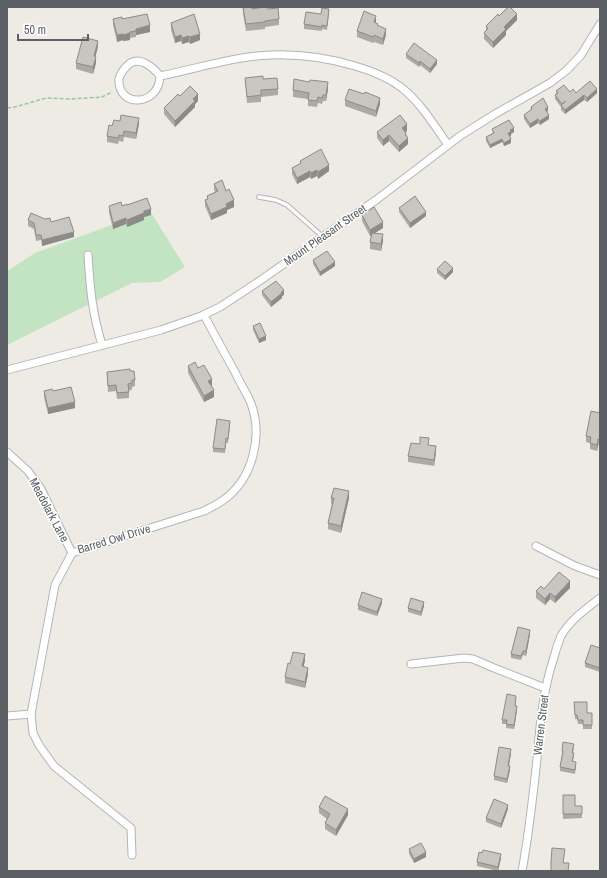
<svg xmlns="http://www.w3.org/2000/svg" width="607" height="878" viewBox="0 0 607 878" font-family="'Archivo Narrow',sans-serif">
	<rect width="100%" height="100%" fill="#eeebe4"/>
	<path fill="#c3e4c2" d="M150 211 185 267 160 282 132 283 7 345V271L35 253Z"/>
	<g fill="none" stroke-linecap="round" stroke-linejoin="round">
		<defs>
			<path id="lane" d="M259 197 276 200 287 205 322 236"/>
			<g id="street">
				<path d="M160 76C159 107 117 108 119 79 120 74 123 70 127 66 138 54 153 67 160 76 195 69 236 56 271 55 299 54 328 58 355 66 372 71 388 77 402 88 421 103 434 125 448 145"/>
				<path d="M88 255C90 288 92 312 102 345"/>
				<path d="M7 370 161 330 201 316 220 307 255 284 376 200 460 136 495 114 550 83 567 70 581 55 600 24"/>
				<path d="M7 452 28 471 41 489 72 553"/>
				<path d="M536 546 575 566 600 575"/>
				<path d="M411 664 464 658 473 659 494 668 545 688"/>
				<path d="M7 716 31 714"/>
				<path d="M132 855 131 828 54 766 39 745 33 733 31 714 55 585 72 553 204 511C210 508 216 505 222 501 253 480 264 435 250 401 246 392 240 383 236 374 225 354 214 334 204 315"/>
				<path d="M522 871C529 834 533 796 537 759 540 724 543 690 554 657 556 650 558 643 561 636 570 620 586 609 600 598"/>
			</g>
		</defs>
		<use href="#lane" stroke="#b1b5b8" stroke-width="5.5"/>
		<use href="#street" stroke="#b1b5b8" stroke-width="9"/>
		<path stroke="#9bc5a6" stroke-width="1.5" stroke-dasharray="4 2" stroke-linecap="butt" d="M7 108 15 107 46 98 71 99 102 97 112 92"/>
		<use href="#lane" stroke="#fff" stroke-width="3.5"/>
		<use href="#street" stroke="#fff" stroke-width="7"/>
	</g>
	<g fill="#adaaa6">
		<path d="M243 8 268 9 279 19V25L265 27V29L246 31 243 14Z"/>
		<path d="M329 13 327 30 322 29V31L304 29V24L321 14Z"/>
		<path d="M499 16 517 20 506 31V35L493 48 484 39V33L486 30V26Z"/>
		<path d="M113 19H122L150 32 136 35V37L130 38V40L123 41V40L117 42 113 25Z"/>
		<path d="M376 22V23L386 35 383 45 374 42 373 43 357 37V31Z"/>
		<path d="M171 23 200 40 190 44 189 42 182 44 181 41 175 43 171 30Z"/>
		<path d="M98 47 95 57 96 63 93 74 76 69V63Z"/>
		<path d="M406 54 437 64 430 73 420 65 419 67 406 58Z"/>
		<path d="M245 78 263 79 278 89V95L261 97V102L247 103Z"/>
		<path d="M328 89 326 101H323L322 104 318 103 317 107 308 106V99L293 97V90Z"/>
		<path d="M556 91 576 93H597L587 102 584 100 565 114 561 110V107L555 99V95L556 94Z"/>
		<path d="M180 96 198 101 195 104V107L175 127 164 114V108Z"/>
		<path d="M345 100 380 104 376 117 345 106Z"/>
		<path d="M531 107 548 111 547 112 549 119 540 125 538 123 530 128 524 119V115L531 111Z"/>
		<path d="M139 124 136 139 124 137 123 142 119 141 118 144 107 142V136L112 126Z"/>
		<path d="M492 129 514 132 511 134V136H510L511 143 504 146 502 142 490 148 486 141V137L493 133Z"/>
		<path d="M407 131 406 132 408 144 399 152 389 141 383 146 377 138V132Z"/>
		<path d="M300 161 329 171 318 179 317 176 311 179 310 177 297 184 292 174V168L300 164Z"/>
		<path d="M214 184 226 191 234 207 227 210V213L211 220 205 206V200L207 199V196L215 192 214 190Z"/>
		<path d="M127 205 151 215 144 217V220L127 227 126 224 113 229 109 213V206Z"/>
		<path d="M399 208 426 216 410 228 399 212Z"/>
		<path d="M362 215 383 228 375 233 383 241 381 251 370 249V242L371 236H370L362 221Z"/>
		<path d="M45 219 51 222 74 237 42 246 41 240 36 241 34 229 28 226V220Z"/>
		<path d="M313 260 335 266 320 276 313 264Z"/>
		<path d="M437 269 453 272 445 280 437 273Z"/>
		<path d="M262 291 284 295 282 296V298L271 307 262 295Z"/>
		<path d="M253 326 266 340 259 343 253 330Z"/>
		<path d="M188 366 198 368 212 385 211 386 214 397 204 402 188 373Z"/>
		<path d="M130 371 135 380V386L132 387V390H129V398L117 399 116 391 108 392 107 372Z"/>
		<path d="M44 391H53L75 408 48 414 44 397Z"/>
		<path d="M600 413V446L598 445 597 451 590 449V443L586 442V436Z"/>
		<path d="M230 425 228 443H226L225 453 213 452V448Z"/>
		<path d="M420 444 429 445 436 452 434 466 408 462V456Z"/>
		<path d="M331 498H349L341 533 328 529V523L332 504H331Z"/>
		<path d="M570 588 555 603 550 599 545 605 536 598V591L544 589Z"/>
		<path d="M382 603 377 616 358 610V605Z"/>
		<path d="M424 606 421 616 408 612V608Z"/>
		<path d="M530 634 526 656 523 655 521 660 511 658V654Z"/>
		<path d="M600 648V672L585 667V663Z"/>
		<path d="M305 661 303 666 308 674 305 688 285 683V677L290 664Z"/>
		<path d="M516 700 515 706 517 710 514 729 506 728V724H502V720Z"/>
		<path d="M574 702 587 713H592V729H583V724H578L577 719H575Z"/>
		<path d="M574 748 573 753 574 757 573 761 576 766 575 774 560 771V767L562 755V751Z"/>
		<path d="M511 753 509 766 510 770 507 783 494 780V776Z"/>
		<path d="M563 795 575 806H582V818L563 819Z"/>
		<path d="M319 807 348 815 336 836 325 829V823L327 819 319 813Z"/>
		<path d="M508 809 501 828 486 822V818Z"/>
		<path d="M409 849 426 857 414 863 409 854Z"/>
		<path d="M482 853 501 858 498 871 477 866V862Z"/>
	</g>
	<g fill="#8d8b87">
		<path d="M517 14V20L506 31V35L493 48V42L504 27Z"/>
		<path d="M376 16V22L374 29V22Z"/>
		<path d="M150 25V32L136 35V29Z"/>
		<path d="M386 29V35L383 45V39Z"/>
		<path d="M130 33V40L123 41V35Z"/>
		<path d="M123 34V40L117 42V35Z"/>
		<path d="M200 34V40L190 44V37Z"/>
		<path d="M181 35V41L175 43V37Z"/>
		<path d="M189 36V42L182 44V38Z"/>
		<path d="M98 41V47L94 62V56Z"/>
		<path d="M96 57V63L93 74V67Z"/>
		<path d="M437 60V64L430 73V69Z"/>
		<path d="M420 61V65L419 67V63Z"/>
		<path d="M328 82V89L326 101V95Z"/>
		<path d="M597 89V93L587 102V98Z"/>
		<path d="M198 94V101L195 104V107L175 127V121L193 99Z"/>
		<path d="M584 95V100L565 114V110Z"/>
		<path d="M380 98V104L376 117V111Z"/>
		<path d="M548 107V111L545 113V109Z"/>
		<path d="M549 115V119L540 125V121Z"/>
		<path d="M139 118V124L136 139V133Z"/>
		<path d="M538 119V123L530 128V124Z"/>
		<path d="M407 124V131L402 134V128Z"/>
		<path d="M514 128V132L511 134V136L508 137V133L510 130Z"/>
		<path d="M389 135V141L383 146V140Z"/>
		<path d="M408 138V144L399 152V146Z"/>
		<path d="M502 139V142L490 148V145Z"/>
		<path d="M511 139V143L504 146V143Z"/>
		<path d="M329 165V171L318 179V172Z"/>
		<path d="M317 170V176L311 179V173Z"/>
		<path d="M310 171V177L297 184V178Z"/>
		<path d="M234 200V207L227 210V213L211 220V214L226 204Z"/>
		<path d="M151 209V215L144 217V220L127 227V220L144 211Z"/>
		<path d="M426 212V216L410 228V223Z"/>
		<path d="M126 218V224L113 229V223Z"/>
		<path d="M383 222V228L370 236V230Z"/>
		<path d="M74 232V237L42 246V240Z"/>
		<path d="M383 234V241L381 251V244Z"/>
		<path d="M335 262V266L320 276V272Z"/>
		<path d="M453 268V272L445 280V276Z"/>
		<path d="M284 290V295L282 296V298L271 307V302Z"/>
		<path d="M266 336V340L259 343V339Z"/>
		<path d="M212 379V385L208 387V381Z"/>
		<path d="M214 390V397L204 402V396Z"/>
		<path d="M75 402V408L48 414V408Z"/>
		<path d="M598 439V445L597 451V445Z"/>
		<path d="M436 446V452L434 466V460Z"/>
		<path d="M349 491V498L341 533V526Z"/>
		<path d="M570 581V588L555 603V597Z"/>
		<path d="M550 593V599L545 605V599Z"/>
		<path d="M382 599V603L377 616V612Z"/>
		<path d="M424 602V606L421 616V612Z"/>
		<path d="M530 630V634L526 656V651Z"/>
		<path d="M305 654V661L302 672V666Z"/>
		<path d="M308 668V674L305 688V682Z"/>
		<path d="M517 706V710L514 729V725Z"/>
		<path d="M511 749V753L508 770V766Z"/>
		<path d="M510 766V770L507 783V779Z"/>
		<path d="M508 805V809L501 828V824Z"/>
		<path d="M348 809V815L336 836V830Z"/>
		<path d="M426 852V857L414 863V859Z"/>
		<path d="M501 854V858L498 871V867Z"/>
	</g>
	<g fill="#c9c6c1" stroke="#8d8b87">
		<path d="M252 7V9L264 7H267L268 9 278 8 279 19 265 21V22L246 24 243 8Z"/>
		<path d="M508 7H510L517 14 504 27 506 29 493 42 484 33 488 28 486 26 498 14 499 16Z"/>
		<path d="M322 8 329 9 327 26 322 25V27L304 24 306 12 321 14Z"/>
		<path d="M364 11 376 16 374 22 378 24 377 25 386 29 383 39 374 35 373 37 357 31Z"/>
		<path d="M147 14 150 25 136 29V31L130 32V33L123 35V34L117 35 113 19 122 17V19Z"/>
		<path d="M194 14 200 34 190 37 189 36 182 38 181 35 175 37 171 23Z"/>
		<path d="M83 37 98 41 94 56 96 57 93 67 76 63Z"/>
		<path d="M414 43 437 60 430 69 420 61 419 63 406 54Z"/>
		<path d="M263 76V79L277 78 278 89 261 90V95L247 97 245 78Z"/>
		<path d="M294 79 309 82 310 80 328 82 326 95H323L322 98 318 97 317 101 308 100 309 93 293 90Z"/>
		<path d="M590 81 597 89 587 98 584 95 565 110 561 105 566 101 562 104 555 95 558 93 556 91 564 85 570 92 573 89 576 93Z"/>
		<path d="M190 86 198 94 193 99 195 101 175 121 164 108 178 94 180 96Z"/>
		<path d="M349 89 364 94 365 92 380 98 376 111 345 100Z"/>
		<path d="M543 98 548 107 545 109 549 115 540 121 538 119 530 124 524 115 532 109 531 107Z"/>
		<path d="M121 115 139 118 136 133 124 131 123 136 119 135 118 138 107 136 109 125 112 126 114 120 120 121Z"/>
		<path d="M400 115 407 124 402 128 406 133 405 134 408 138 399 146 389 135 383 140 377 132Z"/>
		<path d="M509 120 514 128 510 130 511 132 508 133 511 139 504 143 502 139 490 145 486 137 494 133 492 129Z"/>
		<path d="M321 149 329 165 318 172 317 170 311 173 310 171 297 178 292 168 301 163 300 161Z"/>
		<path d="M222 180 226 191 229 189 234 200 226 204 227 207 211 214 205 200 208 199 207 196 218 191 214 184Z"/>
		<path d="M415 196 426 212 410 223 399 208Z"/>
		<path d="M147 198 151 209 144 211V213L127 220 126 218 113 223 109 206 121 202 122 206 127 204V205Z"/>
		<path d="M374 207 383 222 370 230 362 215Z"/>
		<path d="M31 213 45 219 50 218 51 222 69 217 74 232 42 240 41 235H36L34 223 28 220Z"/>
		<path d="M372 233 383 234 381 244 370 242Z"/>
		<path d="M327 251 335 262 320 272 313 260Z"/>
		<path d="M445 261 453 268 445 276 437 269Z"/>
		<path d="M276 281 284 290 281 292 282 293 271 302 262 291Z"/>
		<path d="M260 323 266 336 259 339 253 326Z"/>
		<path d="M195 362 198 368 204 365 212 379 208 381 214 390 204 396 188 366Z"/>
		<path d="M130 369V371H134L135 380H132V383L128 384 129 392 117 393 116 385 108 386 107 372Z"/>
		<path d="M71 387 75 402 48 408 44 391 52 389 53 391Z"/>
		<path d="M591 411 600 413V440L598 439 597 445 590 443 591 437 586 436Z"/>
		<path d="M217 419 230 421 228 439 226 438 225 449 213 448Z"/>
		<path d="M420 437 429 438 428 445 436 446 434 460 408 456 411 443 420 444Z"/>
		<path d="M334 488 349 491 341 526 328 523 334 498H331Z"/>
		<path d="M559 572 570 581 555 597 550 593 545 599 536 591 541 586 544 589Z"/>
		<path d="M362 592 382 599 377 612 358 605Z"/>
		<path d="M411 598 424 602 421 612 408 608Z"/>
		<path d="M518 627 530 630 526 651H523L521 656 511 654Z"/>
		<path d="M591 645 600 648V668L585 663Z"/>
		<path d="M293 652 305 654 302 666 308 668 305 682 285 677 288 663 290 664Z"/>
		<path d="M507 694 516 696 515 706H517L514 725 506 724 507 720H502Z"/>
		<path d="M574 702H587V713H592V725H583V720H578L577 715H575Z"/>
		<path d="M563 742 574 744 572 753H574L572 761 576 762 575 770 560 767 563 751H562Z"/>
		<path d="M499 747 511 749 508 766H510L507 779 494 776Z"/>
		<path d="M563 795H575V806H582V814H563Z"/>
		<path d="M325 796 348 809 336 830 325 823 330 814 319 807Z"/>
		<path d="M494 799 508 805 501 824 486 818Z"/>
		<path d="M421 843 426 852 414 859 409 849Z"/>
		<path d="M552 848 565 849 563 863H569L568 871H551V862Z"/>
		<path d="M483 850 501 854 498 867 477 862 479 852 482 853Z"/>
	</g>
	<g text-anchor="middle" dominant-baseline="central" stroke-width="3" stroke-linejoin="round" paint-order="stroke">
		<g font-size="12" fill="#5c6064" stroke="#fff">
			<text transform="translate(325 235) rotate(-35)">Mount Pleasant Street</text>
			<text transform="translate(49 510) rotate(62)">Meadolark Lane</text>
			<text transform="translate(114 539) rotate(-17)">Barred Owl Drive</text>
			<text transform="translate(541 725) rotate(-83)">Warren Street</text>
		</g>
	</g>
	<rect width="607" height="878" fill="none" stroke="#5c6064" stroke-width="16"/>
	<path d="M18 34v6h70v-6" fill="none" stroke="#5c6064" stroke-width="2"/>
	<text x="24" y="34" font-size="12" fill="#5c6064" stroke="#ffffff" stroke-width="3" paint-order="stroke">50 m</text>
</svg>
